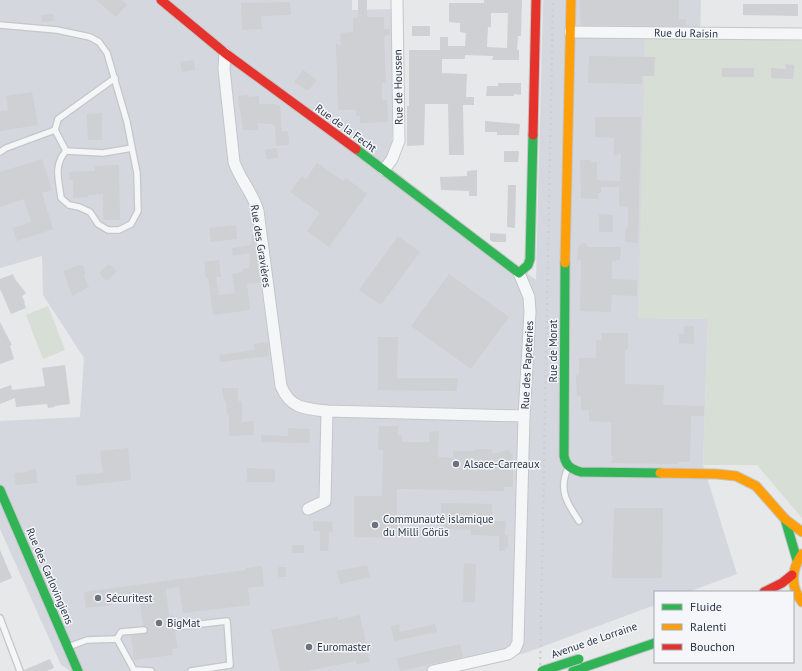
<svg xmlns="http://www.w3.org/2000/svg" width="802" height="671" viewBox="0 0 802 671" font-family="'PT Sans',sans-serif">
	<rect width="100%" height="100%" fill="#e6e8ea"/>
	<path fill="#d4d7dd" d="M0 0H352V10L392 9V169L536 280 543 0H701L700 37 640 318 708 319 703 465 737 574 688 592H655V605L525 653 461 671H70L61 665 0 529V421L80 417 84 358 43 295 42 256 0 268Z"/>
	<g fill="#d6ded6">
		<path d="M645 36 700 37 802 41V518L757 465H703L708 319 638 318Z"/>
		<path d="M48 306 65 350 43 359 26 315Z"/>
	</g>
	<g fill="#ced0d3" fill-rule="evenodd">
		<path d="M96 0H122L127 5 116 17Z"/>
		<path d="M358 0H367V17H384V29H390V35L384 36 386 83 382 82V100H387L388 122 360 123V116H356V110H338L336 44 341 45 340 33 353 32V18L358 17Z"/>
		<path d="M484 0H522L521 36H518L517 50H519V60H492L493 56 465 55V59H442V73L467 74 466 97H474V105H463L464 155H449L448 104H425L424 145 407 146V106H409V50H440V37H448V46H465L466 33 460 32V23L449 22V3H484ZM491 13H508L507 48 487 47 488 27H491Z"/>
		<path d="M580 0H679V19H686V26L582 25 580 22Z"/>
		<path d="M290 2 291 15 261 16 262 29 242 30 241 3Z"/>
		<path d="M743 4H798V16L743 15Z"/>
		<path d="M53 14 54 21 42 22 41 15Z"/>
		<rect x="412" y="26" width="18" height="10"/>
		<path d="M589 56 655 57 654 76H642V84L588 83Z"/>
		<path d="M194 60 195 70 182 72 180 62Z"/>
		<path d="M785 64 794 65 793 79 771 78V68L786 69Z"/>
		<rect x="722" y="68" width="32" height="9"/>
		<path d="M303 70 317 80 308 91 294 82Z"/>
		<path d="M498 83H521V95L514 94V96H486L487 86H498Z"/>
		<path d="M32 92 38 125 0 131V111L8 110 6 96Z"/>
		<path d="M248 95V97L259 96V104H277V105H280L282 132 288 131 289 145 276 146 275 125H272V124L258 123V130H243L240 109H239L238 96Z"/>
		<path d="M102 113V140H88L87 114Z"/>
		<path d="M595 117H641L638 243 625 242 626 227 628 228V207L619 206V187H601V193H598V199L581 198 580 160H591V162H597V180L620 181 621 154 614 155V138L595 137Z"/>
		<path d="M485 121 520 124 519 135H497V132H485Z"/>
		<path d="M277 148 278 158 267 159 265 150Z"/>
		<path d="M504 151H519L518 162H504Z"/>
		<path d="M42 159 52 190 42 193 53 229 17 241 13 228 31 222 24 199 0 207V172Z"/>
		<path d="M317 163 343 181 346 178 367 194 329 247 307 231 320 213 290 192 302 176 306 179Z"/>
		<path d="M119 165 120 220H103V194L88 195V197L73 198V180H69V172L95 171V166Z"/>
		<path d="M477 170V196H469V191L441 190 440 177 467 176V171Z"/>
		<path d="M508 185H516L515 228 507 227Z"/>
		<path d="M599 214 613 215V232H599Z"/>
		<path d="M236 225 237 239 211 242 209 228Z"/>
		<path d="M490 233 506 234V242H493L490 240Z"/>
		<path d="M252 235H254L260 283 247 284 250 310 213 315 208 278 206 279 204 262 219 260 221 277H216L219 295 235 293 232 274 243 272V269L249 268 250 253 233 256 232 248 251 245Z"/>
		<path d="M398 236 420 252 381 305 359 290Z"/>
		<path d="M582 243H585L588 247H621L620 260 612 261V279L637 280V296L612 295 611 312 580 311 581 260H577L578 247Z"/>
		<path d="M109 264 117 271 107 281 99 273Z"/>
		<path d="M80 265H83L85 273 84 276 89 287 72 296 63 271Z"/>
		<path d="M13 274 15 279 26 293 22 296 25 303H24L26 308 11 314 0 289V279Z"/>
		<path d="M449 274 509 317 471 369 411 326Z"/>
		<path d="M0 322 12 345 10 346 14 359 0 364Z"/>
		<path d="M684 326H694V344L679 343V334H684Z"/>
		<path d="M601 333H628V350H625V384L664 385 663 405 704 406V416H691L690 462H678V464L611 463 613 456H611V422L589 421V410H581V396H577L576 376 579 374V358H596V340H602Z"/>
		<path d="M378 337H398L397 378H458L457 391 378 390Z"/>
		<path d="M268 342 269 356 220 362 219 355 255 350 254 344Z"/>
		<path d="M65 365 70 404 54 406 55 407 48 408 47 404 16 407 15 398 0 404V389L11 385 12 390 45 386 42 368Z"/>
		<path d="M222 388H238V401H242V422L254 421V435L229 436V415H227L226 401H224Z"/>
		<path d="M379 426H398V435H402V442H430L429 432 439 431 438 457 453 458V451H475V449H492V454L508 450 512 454 513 457V487H504V491L397 489V538L354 537V496H382L383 450H378Z"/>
		<path d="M288 428 310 429V443L261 442V435L288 436Z"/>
		<path d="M128 448 131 480 77 486 76 475 103 473 100 451Z"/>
		<path d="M247 468 275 469V482H247Z"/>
		<path d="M36 469 37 483 16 485 14 473 27 472V471Z"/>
		<path d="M441 503 492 504V521H506L505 535H508V548H505V551H499V536L471 535V530L441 529Z"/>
		<path d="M614 508H663L662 578H612Z"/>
		<path d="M313 521 332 522 333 532H329L328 551H320V531H313Z"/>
		<rect x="292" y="545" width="12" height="8"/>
		<path d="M0 550 12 578 0 583Z"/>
		<path d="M464 563 476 564 475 602H463Z"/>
		<path d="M367 565 370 577 340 584 337 571Z"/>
		<path d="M262 566 264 586 248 588 250 605 183 613 179 587 166 589 169 616 173 615 174 623 171 625V628L173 631H175L178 648 172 649 173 655 134 660 131 635 145 634 148 630 147 627 143 626 139 593 111 596 112 605 86 608 84 592 246 570V568Z"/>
		<rect x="278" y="567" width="8" height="10"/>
		<path d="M360 615 370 662 357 664 356 661 307 671H280L271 630 337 617 338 620Z"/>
		<path d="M399 624 400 632 435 624 437 632 394 641 391 626Z"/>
		<path d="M460 644 463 657 400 671 397 658Z"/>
		<path d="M50 659 54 668 47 671H24V670Z"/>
	</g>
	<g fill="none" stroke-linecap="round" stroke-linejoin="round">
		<defs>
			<g id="lane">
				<path d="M0 25 57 30 90 37 99 42 107 53 127 122 132 148 137 173 138 211 131 224 119 230H108L98 224 90 212 79 207 69 205 61 198C59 181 53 165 66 151L103 153 132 148"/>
				<path d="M66 151 55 130 58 119 115 78"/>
				<path d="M0 152 6 148 55 130"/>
				<path d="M568 468C558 490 567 503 579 521"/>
				<path d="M0 618 20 671"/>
				<path d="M175 627 227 621 230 665 191 671"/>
				<path d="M117 639 121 632 144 630"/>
				<path d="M68 647 87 640 117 639 134 670 151 671"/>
			</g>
			<g id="street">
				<path d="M570 32 802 34"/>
				<path d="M225 53 224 69 234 162C240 180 253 193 258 211L281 386C290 408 304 409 327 411L524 416"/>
				<path d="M384 170 392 159 399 141 397 0"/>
				<path d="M308 509 325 501 327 411"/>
				<path d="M433 671 508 654 515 649 518 642 524 416 530 312 529 297 519 273"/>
			</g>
			<g id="fast">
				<path d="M356 149 519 273 528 265 530 259 533 135"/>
				<path d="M565 263 564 456C566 466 571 469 581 472L660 473"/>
				<path d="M0 490 78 671"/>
				<path d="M785 519 797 560"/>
				<path d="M573 671 655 643"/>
			</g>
			<g id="slow">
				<path d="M565 263 571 0"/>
				<path d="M660 473 716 474 736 476 756 486 785 519 802 532"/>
				<path d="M802 554C791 570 790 586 802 602"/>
			</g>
			<g id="jam">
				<path d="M161 0 225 53 356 149"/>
				<path d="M533 135 536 0"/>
				<path d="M764 592 782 583 792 575"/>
			</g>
		</defs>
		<use href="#lane" stroke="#c4c6c8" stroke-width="8"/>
		<use href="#street" stroke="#c4c6c8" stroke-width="13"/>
		<use href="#fast" stroke="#c4c6c8" stroke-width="11"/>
		<use href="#slow" stroke="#c4c6c8" stroke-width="11"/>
		<use href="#jam" stroke="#c4c6c8" stroke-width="11"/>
		<use href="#lane" stroke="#f5f6f7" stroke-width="5.5"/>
		<use href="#street" stroke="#f5f6f7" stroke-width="11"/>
		<use href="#fast" stroke="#30b455" stroke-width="9"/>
		<use href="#slow" stroke="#ff9f0a" stroke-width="9"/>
		<use href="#jam" stroke="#e5322d" stroke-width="9"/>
		<path stroke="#cecfd2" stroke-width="2.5" stroke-dasharray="2 4" stroke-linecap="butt" d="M540 671 553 0"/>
		<defs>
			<path id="fast-bridge" d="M542 671 579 659"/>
		</defs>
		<use href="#fast-bridge" stroke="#c2c5c8" stroke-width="11" stroke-linecap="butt"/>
		<use href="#fast-bridge" stroke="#30b455" stroke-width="9"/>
	</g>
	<g fill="#6c737f" stroke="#f4f6f9" stroke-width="1.5">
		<circle cx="456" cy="464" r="4"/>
		<circle cx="375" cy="525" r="4"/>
		<circle cx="98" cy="598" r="4"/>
		<circle cx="159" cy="623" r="4"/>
		<circle cx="309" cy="647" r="4"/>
	</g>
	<g text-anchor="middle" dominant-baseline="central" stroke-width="3" stroke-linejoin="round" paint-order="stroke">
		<g font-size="11" fill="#2b3445" stroke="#f4f6f9">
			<text transform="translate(686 33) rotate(1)">Rue du Raisin</text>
			<text transform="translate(398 87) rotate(-91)">Rue de Houssen</text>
			<text transform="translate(346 128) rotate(36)">Rue de la Fecht</text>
			<text transform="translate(261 246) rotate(81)">Rue des Gravières</text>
			<text transform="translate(553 351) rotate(-90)">Rue de Morat</text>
			<text transform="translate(527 365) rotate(-87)">Rue des Papeteries</text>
			<text transform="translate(50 576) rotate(67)">Rue des Carlovingiens</text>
			<text transform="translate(594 640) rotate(-19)">Avenue de Lorraine</text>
		</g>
		<g font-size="11" fill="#2b3445" stroke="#f4f6f9" text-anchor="start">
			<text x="464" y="464">Alsace-Carreaux</text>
			<text x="383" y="519">Communauté islamique<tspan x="383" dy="13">du Milli Görüs</tspan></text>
			<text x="106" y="598">Sécuritest</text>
			<text x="167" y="623">BigMat</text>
			<text x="317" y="647">Euromaster</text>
		</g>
	</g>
	<rect x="654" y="591" width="140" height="72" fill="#f4f6f9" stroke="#a4a8b1"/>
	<rect x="662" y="604" width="20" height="6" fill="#30b455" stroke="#a4a8b1"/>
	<text x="690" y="611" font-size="12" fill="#2b3445">Fluide</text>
	<rect x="662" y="624" width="20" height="6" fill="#ff9f0a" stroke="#a4a8b1"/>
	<text x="690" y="631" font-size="12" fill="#2b3445">Ralenti</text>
	<rect x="662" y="644" width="20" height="6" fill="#e5322d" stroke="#a4a8b1"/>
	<text x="690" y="651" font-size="12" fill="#2b3445">Bouchon</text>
</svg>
